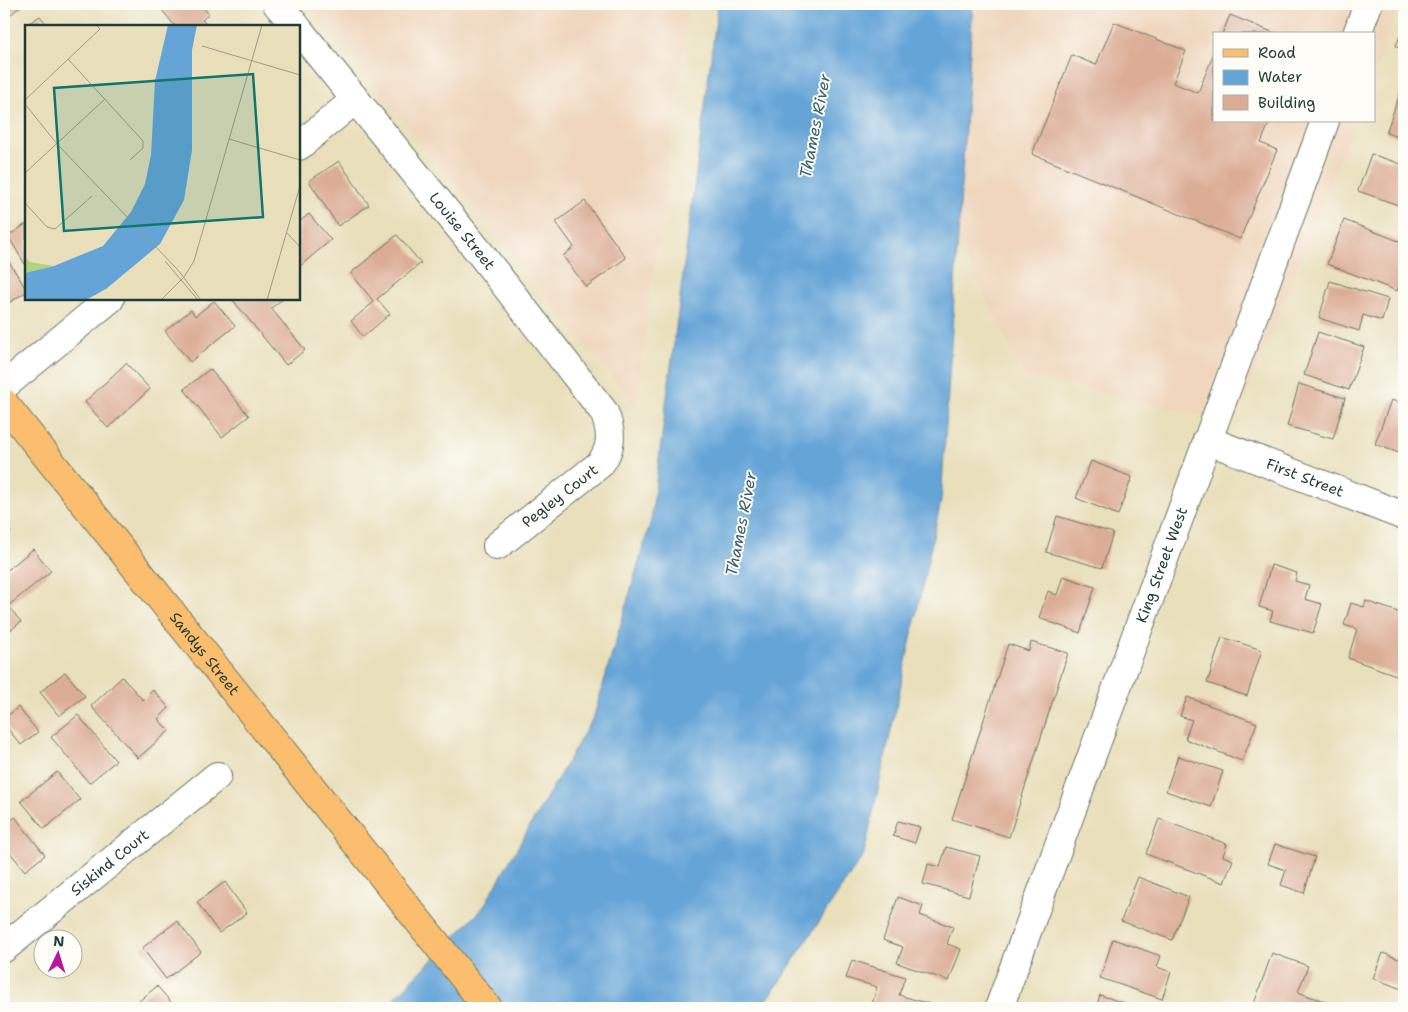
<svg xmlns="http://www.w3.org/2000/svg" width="1408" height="1012" viewBox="0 0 1408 1012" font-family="'Shantell Sans',sans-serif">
	<rect width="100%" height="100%" fill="#fdfcf7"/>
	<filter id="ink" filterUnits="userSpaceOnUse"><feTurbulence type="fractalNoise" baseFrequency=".02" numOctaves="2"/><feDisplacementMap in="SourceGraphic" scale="10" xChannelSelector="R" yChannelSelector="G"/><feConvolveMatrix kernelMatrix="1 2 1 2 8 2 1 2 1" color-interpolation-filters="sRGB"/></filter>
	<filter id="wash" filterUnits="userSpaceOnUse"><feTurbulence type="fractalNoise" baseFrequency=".0096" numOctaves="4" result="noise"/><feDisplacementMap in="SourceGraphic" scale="20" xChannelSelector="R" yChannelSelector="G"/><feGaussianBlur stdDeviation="1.12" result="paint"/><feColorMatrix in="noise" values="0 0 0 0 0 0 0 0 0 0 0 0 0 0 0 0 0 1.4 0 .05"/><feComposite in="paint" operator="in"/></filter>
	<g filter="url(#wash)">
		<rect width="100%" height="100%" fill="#e9dfbb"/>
		<g fill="#efd6bc">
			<path d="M308 4H689L636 406 347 51Z"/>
			<path d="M973 4H1401L1374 72V34H1214V121H1355L1236 422 1024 376 956 236Z"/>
		</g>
		<path fill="#65a4d7" stroke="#427086" d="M718 4H973L941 501 864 854 762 1008H385L482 909 594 716 651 520Z"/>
		<g id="blocks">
			<g fill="#dcad95">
				<path d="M4 4H18L21 6 4 20Z"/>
				<path d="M170 4H200L209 14 202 20 208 26H175L162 10Z"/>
				<path d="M1230 15 1277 34H1222Z"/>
				<path d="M40 16 48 26H31L29 23Z"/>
				<path d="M1114 22 1186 51 1173 83 1198 93 1214 53V121H1270L1261 143 1277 150 1240 239 1032 154 1072 55 1096 65Z"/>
				<path d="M1404 26V49L1396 46Z"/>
				<path d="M1404 82V139L1386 133Z"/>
				<path d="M1371 154 1404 165V207L1358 191Z"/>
				<path d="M339 161 369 205 338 226 309 181Z"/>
				<path d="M585 201 626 258 586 287 563 256 574 247 556 222Z"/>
				<path d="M309 214 331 240 299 267V222Z"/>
				<path d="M1344 220 1404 243V273L1397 291 1327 264Z"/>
				<path d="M26 224V266L8 236Z"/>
				<path d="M397 235 421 263 377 299 390 314 363 337 351 321 374 302 351 273Z"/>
				<path d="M4 254 26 289V292L4 306Z"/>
				<path d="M1330 281 1388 299 1382 321 1363 315 1359 331 1319 318Z"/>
				<path d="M232 299H283L271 308 305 350 286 365Z"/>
				<path d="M214 301 235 326 190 362 165 331 191 310 195 316Z"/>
				<path d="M1318 332 1364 347 1349 390 1304 375Z"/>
				<path d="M126 363 150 389 108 428 85 402Z"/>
				<path d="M210 369 249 416 222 437 184 389Z"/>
				<path d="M1299 384 1345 398 1333 439 1287 426Z"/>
				<path d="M1391 400 1404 404V455L1375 444Z"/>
				<path d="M1091 461 1132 477 1118 515 1076 498Z"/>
				<path d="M1057 516 1113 533 1102 568 1046 552Z"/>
				<path d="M4 522 11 532 4 537Z"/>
				<path d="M33 549 51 571 8 606 21 622 7 633 4 629V573Z"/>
				<path d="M1271 565 1297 573 1295 581 1309 585 1305 599 1322 604 1313 633 1270 621 1273 611 1259 607Z"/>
				<path d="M1063 576 1095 587 1080 633 1039 618 1048 591 1057 595Z"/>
				<path d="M1366 601 1404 614V652L1396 675 1348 658 1357 629 1344 625 1351 603 1364 607Z"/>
				<path d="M1222 637 1262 650 1247 696 1207 683Z"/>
				<path d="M1031 642 1068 653 1009 837 952 819 1008 644 1029 651Z"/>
				<path d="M65 672 85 696 59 716 40 692Z"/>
				<path d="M122 677 143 700 153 690 169 708 158 719 169 731 138 758 91 706Z"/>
				<path d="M1187 697 1257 723 1242 761 1185 739 1192 720 1180 716Z"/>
				<path d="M18 707 38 732 21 745 4 724V719Z"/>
				<path d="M78 715 116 761 89 783 51 737Z"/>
				<path d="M1178 756 1223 771 1211 807 1166 791Z"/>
				<path d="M57 772 80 800 44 829 21 801Z"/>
				<path d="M15 817 45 855 25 871 4 845V826Z"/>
				<path d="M1159 819 1227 844 1223 856 1233 860 1224 883 1146 854Z"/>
				<path d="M898 821 920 827 915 843 893 836Z"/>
				<path d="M1275 844 1315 857 1304 893 1281 885 1286 870 1268 864Z"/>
				<path d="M946 847 980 856 969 896 923 884 928 864 940 867Z"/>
				<path d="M1138 877 1189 897 1172 940 1121 921Z"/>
				<path d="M225 882 247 913 219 933 197 902Z"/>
				<path d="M898 897 923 906 920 915 953 927 947 944 961 949 949 981 897 963 903 947 883 940Z"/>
				<path d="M177 921 201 952 166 979 142 948Z"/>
				<path d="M1113 939 1161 956 1157 967 1171 972 1162 999 1100 978Z"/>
				<path d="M1272 953 1308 966 1298 992 1342 1008H1266L1254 1004Z"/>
				<path d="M1383 953 1404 961V990L1373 978Z"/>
				<path d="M852 960 905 977 899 995 933 1005 932 1008H871L877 987 846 978Z"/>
				<path d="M157 986 176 1008H131Z"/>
				<path d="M1100 995 1138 1008H1096Z"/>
			</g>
		</g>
	</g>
	<g filter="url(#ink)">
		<use href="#blocks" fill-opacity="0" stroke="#667663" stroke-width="1"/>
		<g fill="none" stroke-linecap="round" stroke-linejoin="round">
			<defs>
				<g id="minor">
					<path d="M277 4 296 26"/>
					<path id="s1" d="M299 30 480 253 604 412C612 432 613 447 600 464L497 546"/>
					<path d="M1357 34 1368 4"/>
					<path d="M299 146 355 100"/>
					<path d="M4 386 110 299"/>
					<path id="s2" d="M1207 440 1404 516"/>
					<path id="s3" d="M4 948 217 776"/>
					<path id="s4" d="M999 1008 1325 121"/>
				</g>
				<g id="major">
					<path id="s5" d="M4 403 488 1008"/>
				</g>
			</defs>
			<use href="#minor" stroke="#667663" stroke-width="30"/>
			<use href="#major" stroke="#667663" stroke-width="30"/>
			<use href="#minor" stroke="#fff" stroke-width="28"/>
			<use href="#major" stroke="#fbbe6e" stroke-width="28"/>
		</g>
	</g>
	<g text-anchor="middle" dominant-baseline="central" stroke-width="4" stroke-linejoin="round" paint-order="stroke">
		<g font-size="15" fill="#1f3d34" stroke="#fdfcf7">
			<text stroke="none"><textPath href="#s1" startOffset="259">Louise Street</textPath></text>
			<text stroke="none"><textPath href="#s2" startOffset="105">First Street</textPath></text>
			<text transform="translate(560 496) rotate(-38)">Pegley Court</text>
			<text stroke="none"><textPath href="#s4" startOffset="472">King Street West</textPath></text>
			<text stroke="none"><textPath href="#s5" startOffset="321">Sandys Street</textPath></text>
			<text stroke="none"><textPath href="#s3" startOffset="136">Siskind Court</textPath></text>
		</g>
		<g font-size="16" font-style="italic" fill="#38616d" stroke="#fdfcf7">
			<text transform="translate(815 126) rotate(-79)">Thames River</text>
			<text transform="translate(741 524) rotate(-79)">Thames River</text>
		</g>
	</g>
	<g transform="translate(25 25)">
		<rect width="275" height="275" fill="#e9dfbb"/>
		<path d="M0 232 5 237 29 241 0 248Z" fill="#b0d47d"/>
		<path d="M143 0H172L167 25V125L159 175 135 219 81 264 61 275H0V248L29 241 78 221 106 187 120 159 126 130 130 56Z" fill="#65a4d7"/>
		<path fill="none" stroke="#989e85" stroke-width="1" d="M177 21 275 50M43 34 118 116V123L105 135M0 75 75 4 71 0M0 79 32 119 153 245 176 275M204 114 275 135M0 148 80 74M0 178 22 202 30 204 67 171M262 208 275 222M140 236 173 275M136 275 159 252 169 236 237 0M242 275 275 161"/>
		<path fill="#0f766e" fill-opacity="0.15" stroke="#0f766e" stroke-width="2.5" d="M228 49 238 192 39 206 29 63Z"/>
		<rect width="275" height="275" fill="none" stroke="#1f3d34" stroke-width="2.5"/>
	</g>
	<rect width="1408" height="1012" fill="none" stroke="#fdfcf7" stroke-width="20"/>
	<rect x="1213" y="32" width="162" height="90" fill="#fdfcf7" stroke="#a4b0a9"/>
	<rect x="1223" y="49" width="25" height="8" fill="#fbbe6e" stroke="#a4b0a9"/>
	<text x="1258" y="58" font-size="15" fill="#1f3d34">Road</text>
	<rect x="1223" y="70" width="25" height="15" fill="#65a4d7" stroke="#a4b0a9"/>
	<text x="1258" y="82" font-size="15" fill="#1f3d34">Water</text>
	<rect x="1223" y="95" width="25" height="15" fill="#dcad95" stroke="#a4b0a9"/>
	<text x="1258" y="108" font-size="15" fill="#1f3d34">Building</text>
	<g transform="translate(58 954) rotate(4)"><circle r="24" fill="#fdfcf7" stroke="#a4b0a9"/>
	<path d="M0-4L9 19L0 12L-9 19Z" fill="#b5179e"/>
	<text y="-8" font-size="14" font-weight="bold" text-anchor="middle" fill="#1f3d34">N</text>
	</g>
</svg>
